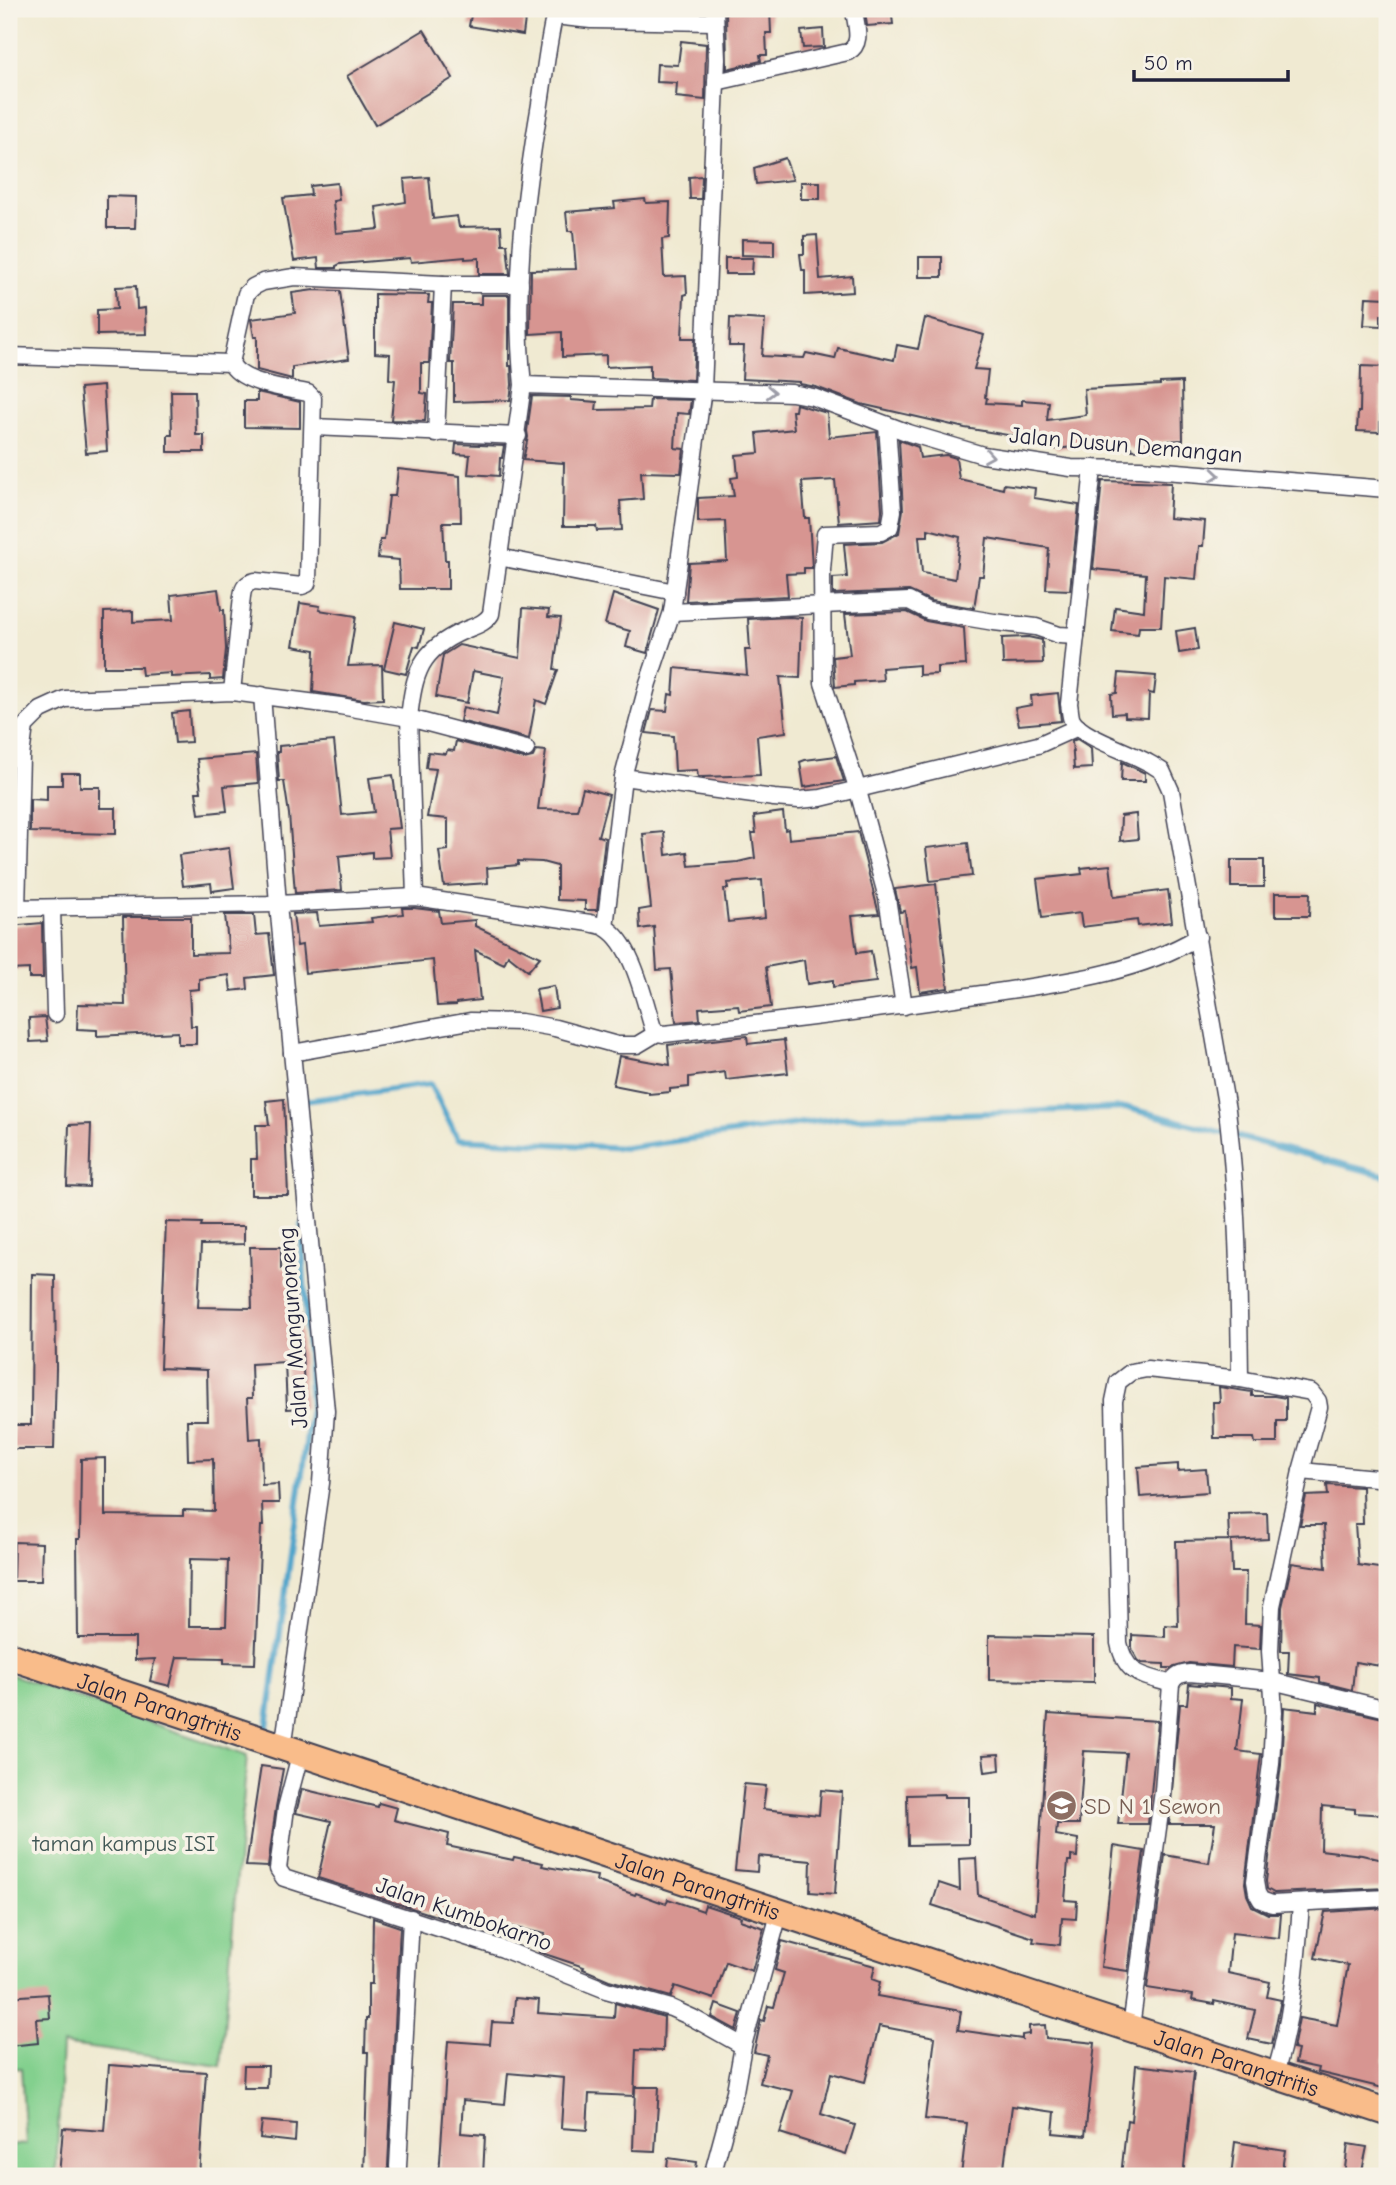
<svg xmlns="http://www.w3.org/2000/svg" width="1396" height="2185" viewBox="0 0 1396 2185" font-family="'Comic Neue',sans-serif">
	<rect width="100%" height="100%" fill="#f7f3e8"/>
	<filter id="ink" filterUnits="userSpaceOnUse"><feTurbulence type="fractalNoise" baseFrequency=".0143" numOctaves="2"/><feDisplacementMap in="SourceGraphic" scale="14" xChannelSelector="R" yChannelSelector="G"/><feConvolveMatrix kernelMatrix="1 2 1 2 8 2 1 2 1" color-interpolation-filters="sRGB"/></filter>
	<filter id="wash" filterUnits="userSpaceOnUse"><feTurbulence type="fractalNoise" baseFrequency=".00686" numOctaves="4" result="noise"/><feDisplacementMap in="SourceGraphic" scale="28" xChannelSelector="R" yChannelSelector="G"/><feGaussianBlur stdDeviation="1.57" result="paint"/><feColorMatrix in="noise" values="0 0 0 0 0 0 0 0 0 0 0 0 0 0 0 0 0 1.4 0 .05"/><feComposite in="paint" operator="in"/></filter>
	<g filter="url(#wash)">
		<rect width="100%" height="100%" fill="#f0ead2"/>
		<path fill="#83d08e" stroke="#527964" stroke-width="2" d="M9 1674 247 1756 221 2066 62 2044 56 2176H9V2146L26 2144 21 2068 9 2069Z"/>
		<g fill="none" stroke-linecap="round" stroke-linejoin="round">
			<g stroke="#4fa4cb" stroke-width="6">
				<path d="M297 1102 430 1084 458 1139 626 1148 838 1118 1128 1108 1387 1176"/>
				<path d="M266 1734 311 1407 301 1225"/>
			</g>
		</g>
		<g id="blocks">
			<g fill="#d79591" fill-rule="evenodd">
				<path d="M726 9H770L771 33H766L767 55H760L761 61 727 69Z"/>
				<path d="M891 9 893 24 867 26 865 11Z"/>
				<path d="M472 10 525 19 523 35 469 26Z"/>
				<path d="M823 29 824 47 803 48 801 31Z"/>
				<path d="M424 30 453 78 375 125 347 76Z"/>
				<path d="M681 41 706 44 705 100 676 97 677 83 656 82 657 64 678 65Z"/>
				<path d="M785 158 793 180 756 184 754 168Z"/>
				<path d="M702 176 701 199H690L689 177Z"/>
				<path d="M429 177 433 219 457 216 459 227 501 226 502 244H507L510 274H479V258L465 259V257L411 262 410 258 340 264 336 266V268H319L318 258 294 261 283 198 311 195 310 186 337 183 339 200 333 201 336 233 379 229 376 207 406 202 404 179Z"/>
				<rect x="801" y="182" width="19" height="17"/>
				<path d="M107 196 136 197 135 228H107Z"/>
				<path d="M645 199 646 203 670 202 669 238 662 239 664 277 686 276 687 294 684 295 682 338H695L693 380 650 378V365L606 367V355L562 357V332L530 334 531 270 576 269 573 231H568L566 212 615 208 614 202Z"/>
				<path d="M817 235 820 279 852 276 853 292 805 295V270H802L800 254H804V236Z"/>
				<path d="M742 239 774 240V256L742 255Z"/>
				<rect x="919" y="257" width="23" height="20"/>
				<path d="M725 258H753L752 274H725Z"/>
				<path d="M136 286 137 309 145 308 146 334 97 335V310L117 309 116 287Z"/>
				<path d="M314 290 340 291 349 359 292 367V379L257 370V337H254L251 319 295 313 292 293Z"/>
				<path d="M375 294 429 295 428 303H432L429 363H421V393L427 394 425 421 391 420 395 380 389 379 390 354 375 353Z"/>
				<path d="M481 295H509V366H511L512 385 510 400 454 402V363H450L453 304H481Z"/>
				<path d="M1366 297 1387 298V315H1381V326L1364 325Z"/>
				<path d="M730 318 765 320 762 356 804 358 806 353 835 359 838 348 894 360 897 345 918 349 925 318 984 335 974 369 988 370 985 397 987 398 986 403 1022 405V400L1049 402 1047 420 1086 415 1084 389 1160 385V383L1182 382 1183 440 1152 442 1153 449 1132 450 1131 447 1090 451 1089 445 1056 449V446H1050V442L965 428 861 404 816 387 800 384V382L742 379 744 346H729Z"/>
				<path d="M1361 366 1387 367V388H1381L1380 432 1357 431 1358 412H1360Z"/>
				<path d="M103 386 107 451 86 453 80 388Z"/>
				<path d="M171 391H195L196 435H204V452H168V435H172Z"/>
				<path d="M257 392 300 402V428L244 427V401H257Z"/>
				<path d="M532 396 571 397V400L597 402 596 410 649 409 650 399 691 400 689 414 677 413 675 448 684 449 681 473 641 472 643 499 620 501 622 530 597 531 596 526H563L564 463 523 460 528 437 527 431Z"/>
				<path d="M796 404 827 413 829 437 877 432 882 510 881 520 839 523 835 480 802 482 805 518H809L812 568H804V573L786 574 788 596 686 601 689 563 727 561 725 521 698 522V498L734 496 731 478 738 477 736 455 759 453 757 433 794 429 792 411H795Z"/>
				<path d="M899 440 918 447 920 458 946 455 956 458 959 479 1003 489 1004 484 1035 488 1034 498 1079 505 1070 590 1046 589 1049 548 987 538 983 576H979L974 608 931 601 909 591 833 594V578L847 577 844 544 882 542 899 533 903 510ZM928 529 960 537 955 579 922 573 919 536H928Z"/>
				<path d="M456 444 504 446 502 458H500L499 476 468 474 470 455 455 454Z"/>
				<path d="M398 469 460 476 461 522H443L445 560H448V589H400L399 560 378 558 380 540H384L389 496H395Z"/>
				<path d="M1102 481 1171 483 1169 518 1205 521 1203 546H1199L1196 579 1164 576 1161 627H1139L1138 634 1112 631 1115 607 1144 611 1146 574 1093 569Z"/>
				<path d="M218 589 221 610H224L226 649 223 679 210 680V675L171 677V673L142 675 141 667H104V612L133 611V622L173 620 171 595Z"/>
				<path d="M613 594 659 610 647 653 626 647 630 631 605 624Z"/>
				<path d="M300 603 320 606 319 610 356 616 348 666 382 665 383 699 364 700 313 692 315 650 293 646Z"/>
				<path d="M523 608 549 610 548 617 561 618 554 669 558 670 546 704 536 700 529 739 460 721 463 707 497 715 504 677 473 671 467 703 436 697 443 655 459 645 520 658Z"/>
				<path d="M907 612 926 621 964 628 966 665 937 667V674L919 675V665L882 668 883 680 854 682V685L835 687 833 657 850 655 845 614Z"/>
				<path d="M790 617 802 618 800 678 780 677 786 732 757 736 760 775 702 777H698L697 770 675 771 673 736 646 733 652 710 667 711 669 694 673 695 675 668 747 675 745 650H750L748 619Z"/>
				<path d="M395 622 424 629 419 647 414 646 406 674 384 669Z"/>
				<path d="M1195 628 1198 650 1179 653 1176 631Z"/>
				<path d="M1028 637 1042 640 1043 663 1003 664 1002 638Z"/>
				<path d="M1119 673 1156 676 1154 694 1149 693 1148 718 1125 717V713L1112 714 1111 694 1117 693Z"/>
				<path d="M1058 693 1061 721 1019 725 1015 708 1032 705 1031 696Z"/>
				<path d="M189 711 191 742 175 743 172 713Z"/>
				<path d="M1077 739 1091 748 1092 768 1074 769 1072 741Z"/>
				<path d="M334 741 342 815 374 812 369 778 393 775 400 828 387 829 390 857 372 858V852L339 856 342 890 295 893 289 814 284 781H279L277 752H279V746Z"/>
				<path d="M456 741 524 759 533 757 536 750 546 751 538 809 577 810 583 788 609 795 598 836 605 838 597 910H585V901L557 900V866L542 862 518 861V865L487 868 488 883 444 886 439 851 448 850V819L427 817 436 769 426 768 428 752 446 754 447 750 454 751Z"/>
				<path d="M256 754 258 783 224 786 227 811 199 814 196 792H201L197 759Z"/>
				<path d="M836 756 844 781 804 787 800 762 805 760Z"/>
				<path d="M1122 762 1145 773V781H1121Z"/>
				<path d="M62 773H80V787H100V808H116V834L30 832V799L47 800V785H62Z"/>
				<path d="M783 812 785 830 788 829 789 839 858 832 879 914 852 916 857 953 871 951 876 982 833 987V980L807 984 804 960 766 967 771 1007 739 1011 738 1005 699 1008 700 1020 676 1022 671 969 657 970 654 927 640 929 639 910 651 908 643 834 664 832 666 855 687 852 689 866 738 862 755 858 752 833H756L754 816ZM762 880 765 918 728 922 724 889H728L727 883Z"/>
				<path d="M1136 814 1138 839 1120 841 1121 816Z"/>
				<path d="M968 843 972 876 930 881 926 848Z"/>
				<path d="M229 848 234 888 212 891 211 883 183 886 179 855Z"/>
				<rect x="1231" y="860" width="33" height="27"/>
				<path d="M1110 865 1114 897 1168 890 1172 922 1138 926 1137 920 1082 927 1080 913 1042 918 1037 879 1082 874 1081 868Z"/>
				<path d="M936 884 948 988 920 992 917 967 912 968 905 911 900 912 895 889Z"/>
				<path d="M1275 893H1310L1309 916H1275Z"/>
				<path d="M402 908H414L439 911 441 923 475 920V926L540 957 528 971 508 955 504 964 475 950 480 1000 456 1003V1005L437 1006 433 960 305 973 302 945 297 946 293 914 317 913 319 926 372 922 371 918 403 914Z"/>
				<path d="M225 915H254L256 935 269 934 274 975 247 978 248 989 231 991 229 975 199 979V989L189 990 191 1026H196V1044H178V1032L97 1036V1030L77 1029 78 1004 125 1005 123 917H191V954L229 953Z"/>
				<path d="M42 923 43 978H29V969L9 970V926Z"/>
				<path d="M554 986 557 1008 540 1011 536 989Z"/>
				<path d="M45 1017 48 1041 30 1042 29 1018Z"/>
				<path d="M747 1036 748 1044 784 1040 788 1073 726 1080 725 1072 689 1077V1087L670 1089V1092L649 1094V1092L613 1085 619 1056 670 1065 668 1045Z"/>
				<path d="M284 1099 288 1195H251V1159H257L256 1125H269L266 1101Z"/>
				<path d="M91 1124 89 1187 67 1186 69 1125Z"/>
				<path d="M166 1222 202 1223 201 1226H244V1244L201 1245 198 1307 252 1308 250 1247H281V1268H287V1284H296V1314H300L305 1408 287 1409 285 1362 251 1364 252 1398H247L249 1439 261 1438 262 1485 278 1484 279 1503H262L263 1526H261L255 1664 224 1663V1658L177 1657 170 1686 150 1681 155 1659 135 1660V1638H78L77 1539H80L81 1459 105 1458V1515L183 1516V1510L214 1511 213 1459 188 1460 187 1420H208L207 1370 160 1368ZM190 1559 228 1560 226 1626H189Z"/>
				<path d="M32 1274 55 1275 56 1368 54 1449H13V1425H31Z"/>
				<path d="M1219 1387 1252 1392V1396H1274L1286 1398V1421H1277V1443H1255L1254 1438H1214L1213 1402H1220Z"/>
				<path d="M1178 1464V1471L1206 1469 1208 1492 1140 1497 1138 1467Z"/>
				<path d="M1327 1485 1362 1487 1363 1524H1355L1358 1565 1386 1569 1381 1637H1385L1381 1666 1355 1662 1352 1690 1320 1682V1678L1288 1674 1289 1651H1281L1282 1607 1292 1563 1326 1568 1324 1525H1300L1306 1496 1328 1495Z"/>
				<path d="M1267 1513 1268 1539 1231 1541 1232 1572H1246L1245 1624 1261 1625 1260 1649 1233 1647 1232 1667 1189 1663 1171 1668H1164V1664L1142 1663 1138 1660 1132 1649V1635L1165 1637V1625L1178 1626 1176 1541 1229 1540 1228 1514Z"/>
				<path d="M14 1542 42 1543 41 1581H13Z"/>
				<path d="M989 1635 1094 1637V1682L989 1680Z"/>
				<path d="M1189 1684 1231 1688V1698L1243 1699 1237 1751 1261 1754 1245 1883 1247 1895 1252 1906 1268 1914H1281L1279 1938 1232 1933 1228 1973 1270 1982 1267 1997 1281 2000 1272 2044 1248 2039 1255 2010 1214 2001V2004L1192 2000 1193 1995 1147 1988 1165 1855 1209 1863 1215 1824H1169L1180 1704H1187Z"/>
				<path d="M1317 1703 1387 1719V1815L1355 1813V1809L1322 1806 1321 1850 1362 1855 1387 1861V1888L1274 1893 1267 1889 1266 1881 1281 1765 1284 1707 1317 1711Z"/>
				<path d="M1048 1714 1158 1721 1148 1824H1118L1126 1753 1084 1751 1079 1824H1057L1056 1835 1078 1839 1077 1857 1071 1856V1861H1068L1065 1900 1077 1901 1076 1919 1062 1918 1060 1945 1033 1942 1034 1938 932 1905 939 1883 960 1890 959 1859 976 1858 978 1895 1035 1914Z"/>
				<path d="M999 1754 1000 1770 985 1772 983 1755Z"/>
				<path d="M261 1766 283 1769 276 1807 268 1867 246 1866Z"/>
				<path d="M744 1784 766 1786 763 1809 819 1815 821 1790 842 1792 835 1894 810 1892 811 1861 758 1856 757 1872 735 1870Z"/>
				<path d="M302 1789 378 1807 379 1803 397 1808 394 1820 449 1834 447 1846 513 1860 514 1857 543 1863 542 1866 597 1876 596 1881 635 1895 636 1893 666 1904 668 1899 703 1911 705 1905 741 1917 740 1920 764 1928 752 1971 726 1962 714 1999 675 1986 671 1997 609 1980 583 1969 584 1967 539 1952 545 1934 481 1921 479 1930 477 1929 318 1878 331 1821 296 1813Z"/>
				<path d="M944 1794V1797H969V1844L908 1845 907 1795Z"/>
				<path d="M1114 1846 1144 1851 1128 1971 1101 1967Z"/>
				<path d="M1387 1908V2040L1383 2062 1387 2063V2089L1317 2072 1318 2068 1295 2063 1298 2050 1293 2049 1299 2018 1337 2025 1348 1965 1315 1958 1325 1912Z"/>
				<path d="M373 1918 400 1927 388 2166 389 2176H364L368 2052H365L366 2019H368V1984H372Z"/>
				<path d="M782 1941 875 1966 872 1979 880 1982 877 1996 961 2011 958 2030 1022 2039V2035L1029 2034V2026L1045 2025 1046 2038 1095 2043 1085 2136 1053 2133 1055 2112 1012 2106 1004 2167H1001L1000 2176H961L967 2123 925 2119 935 2037 879 2026 865 2082 831 2073 821 2114 855 2125 846 2154 780 2133 793 2091 760 2083 767 2055 754 2052 761 2020 764 2021 768 2006 774 2007 784 1973 775 1970Z"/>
				<path d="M48 1994 50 2018 36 2019 38 2043 9 2046V1997Z"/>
				<path d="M515 1998 539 2000 538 2013 614 2018 615 2003 664 2017 663 2051 636 2050 634 2096 589 2094 587 2130 561 2128 564 2078 508 2073 505 2104 463 2100 461 2133 485 2135 483 2176H439L448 2041 490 2044 492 2022 513 2023Z"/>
				<path d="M716 2004 741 2013 736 2030 712 2017Z"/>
				<path d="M109 2065 206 2072 199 2176H59L63 2128 104 2131Z"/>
				<path d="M1136 2065 1194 2072 1183 2176H1121L1127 2120 1131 2121Z"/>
				<path d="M244 2066H268L267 2088H243Z"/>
				<path d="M635 2087H659L655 2151 633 2150Z"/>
				<path d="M262 2121 296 2124 295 2142 260 2138Z"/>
				<path d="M1235 2142 1285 2150 1281 2176H1231Z"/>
				<path d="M1348 2144 1367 2147 1361 2176H1344Z"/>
				<path d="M668 2158 697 2162 695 2176H666Z"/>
			</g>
		</g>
	</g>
	<g filter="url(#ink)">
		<use href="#blocks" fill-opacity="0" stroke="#414052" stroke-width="2"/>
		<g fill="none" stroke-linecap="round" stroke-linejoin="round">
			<defs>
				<g id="minor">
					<path d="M554 16 591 20 715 22"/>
					<path d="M716 82 848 52C864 43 855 24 854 9"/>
					<path d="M9 356 231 363 246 294 253 287 263 282 294 277 443 284H520"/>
					<path d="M231 363C239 383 288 389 308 393L313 398 308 580 307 584 302 586 255 581C246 583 243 587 242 596L232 692"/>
					<path d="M523 385 792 393 813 397 909 433 983 455 1071 468 1140 469 1387 489"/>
					<path d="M887 425 893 511 890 527 881 532 825 534 822 570 823 683 857 787 887 898 904 1006"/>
					<path d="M313 427 518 436"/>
					<path d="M436 434 443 284"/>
					<path d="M1093 468 1069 704C1070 708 1070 716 1072 720 1081 738 1135 753 1154 766L1162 771 1171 791 1227 1110C1238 1199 1239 1289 1240 1379"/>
					<path d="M499 557 675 592"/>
					<path d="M672 612 909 601 928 611 994 622 1036 627 1059 635 1076 636"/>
					<path d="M262 695 278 904 326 1411 321 1483 283 1748"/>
					<path d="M623 777 774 798 799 800 821 798 1038 745 1078 727"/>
					<path d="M415 897 409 718C414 673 420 650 463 631 474 626 485 624 491 614L523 385C513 291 524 197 540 104 545 72 548 40 556 9"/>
					<path d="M9 908 278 904 415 897 590 923C595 925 602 925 606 928 633 944 644 1000 653 1028L657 1033"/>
					<path d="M17 909 21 756 25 726 41 710 65 699 232 692 340 706 409 718 526 749"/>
					<path d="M52 909 55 1014"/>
					<path d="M605 927 623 777 648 683 672 612 703 389 717 59 715 9"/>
					<path d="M292 1053 470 1021 521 1022 555 1028 617 1045H637L657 1033 664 1034C770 1023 876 1010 982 994 1055 983 1133 976 1198 937"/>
					<path d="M1301 1471 1387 1479"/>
					<path d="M1171 1684C1143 1675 1126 1676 1119 1643L1114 1401 1118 1382 1131 1372 1147 1369 1240 1379 1311 1392 1318 1401 1319 1407 1301 1471 1272 1606 1270 1651 1274 1712 1271 1764 1255 1881 1257 1893 1261 1900 1272 1904 1387 1898"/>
					<path d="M300 1755 286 1808 278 1869 284 1878 503 1949 606 1990 671 2008 693 2018 743 2046"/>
					<path d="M1131 2027 1163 1791 1171 1684C1176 1675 1180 1674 1190 1673L1272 1681 1387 1709"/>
					<path d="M1275 2075C1292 2017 1297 1964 1301 1903"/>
					<path d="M398 2167 411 1918"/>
					<path d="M712 2176 735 2091 743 2046 779 1914"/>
				</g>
				<g id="primary">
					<path id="s1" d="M9 1656C467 1811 927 1962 1387 2112"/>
				</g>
			</defs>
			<use href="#minor" stroke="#414052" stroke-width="19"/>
			<use href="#primary" stroke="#414052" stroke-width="30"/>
			<use href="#minor" stroke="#fff" stroke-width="16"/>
			<use href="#primary" stroke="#f9bc8a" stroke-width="26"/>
		</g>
		<defs><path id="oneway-chevron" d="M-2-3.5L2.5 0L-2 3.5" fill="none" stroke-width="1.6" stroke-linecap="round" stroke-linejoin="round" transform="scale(1.75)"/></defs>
		<g stroke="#9c9ca7">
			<use href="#oneway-chevron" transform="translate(771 392) rotate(2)"/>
			<use href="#oneway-chevron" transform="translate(989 456) rotate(10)"/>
			<use href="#oneway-chevron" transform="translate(1215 475) rotate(5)"/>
		</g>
	</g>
	<defs>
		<symbol id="school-disc" viewBox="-11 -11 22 22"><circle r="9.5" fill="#8d6e63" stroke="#f7f3e8"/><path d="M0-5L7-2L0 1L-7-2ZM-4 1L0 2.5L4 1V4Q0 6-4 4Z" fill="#fff"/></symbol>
	</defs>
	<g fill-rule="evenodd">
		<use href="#school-disc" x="1044" y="1788" width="35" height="35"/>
	</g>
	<g text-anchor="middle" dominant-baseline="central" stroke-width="7" stroke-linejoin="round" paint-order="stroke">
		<g font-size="23" fill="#22223b" stroke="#f7f3e8">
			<text transform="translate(1126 445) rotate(5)">Jalan Dusun Demangan</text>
			<text transform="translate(293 1328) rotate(-94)">Jalan Mangunoneng</text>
			<text stroke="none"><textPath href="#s1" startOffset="159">Jalan Parangtritis</textPath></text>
			<text stroke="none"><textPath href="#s1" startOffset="726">Jalan Parangtritis</textPath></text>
			<text transform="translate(464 1914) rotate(19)">Jalan Kumbokarno</text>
			<text stroke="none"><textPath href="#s1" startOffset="1293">Jalan Parangtritis</textPath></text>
		</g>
		<g font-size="23" fill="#785e54" stroke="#f7f3e8" text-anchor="start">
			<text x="1084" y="1806">SD N 1 Sewon</text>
		</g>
		<g font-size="23" fill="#3f5654" stroke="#f7f3e8">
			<text x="124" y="1843">taman kampus ISI</text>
		</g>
	</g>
	<rect width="1396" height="2185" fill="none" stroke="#f7f3e8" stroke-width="35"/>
	<path d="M1134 70v10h154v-10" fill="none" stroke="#22223b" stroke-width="3.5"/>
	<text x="1144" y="70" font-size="21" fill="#22223b" stroke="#f7f3e8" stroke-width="5" paint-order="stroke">50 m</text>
</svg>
